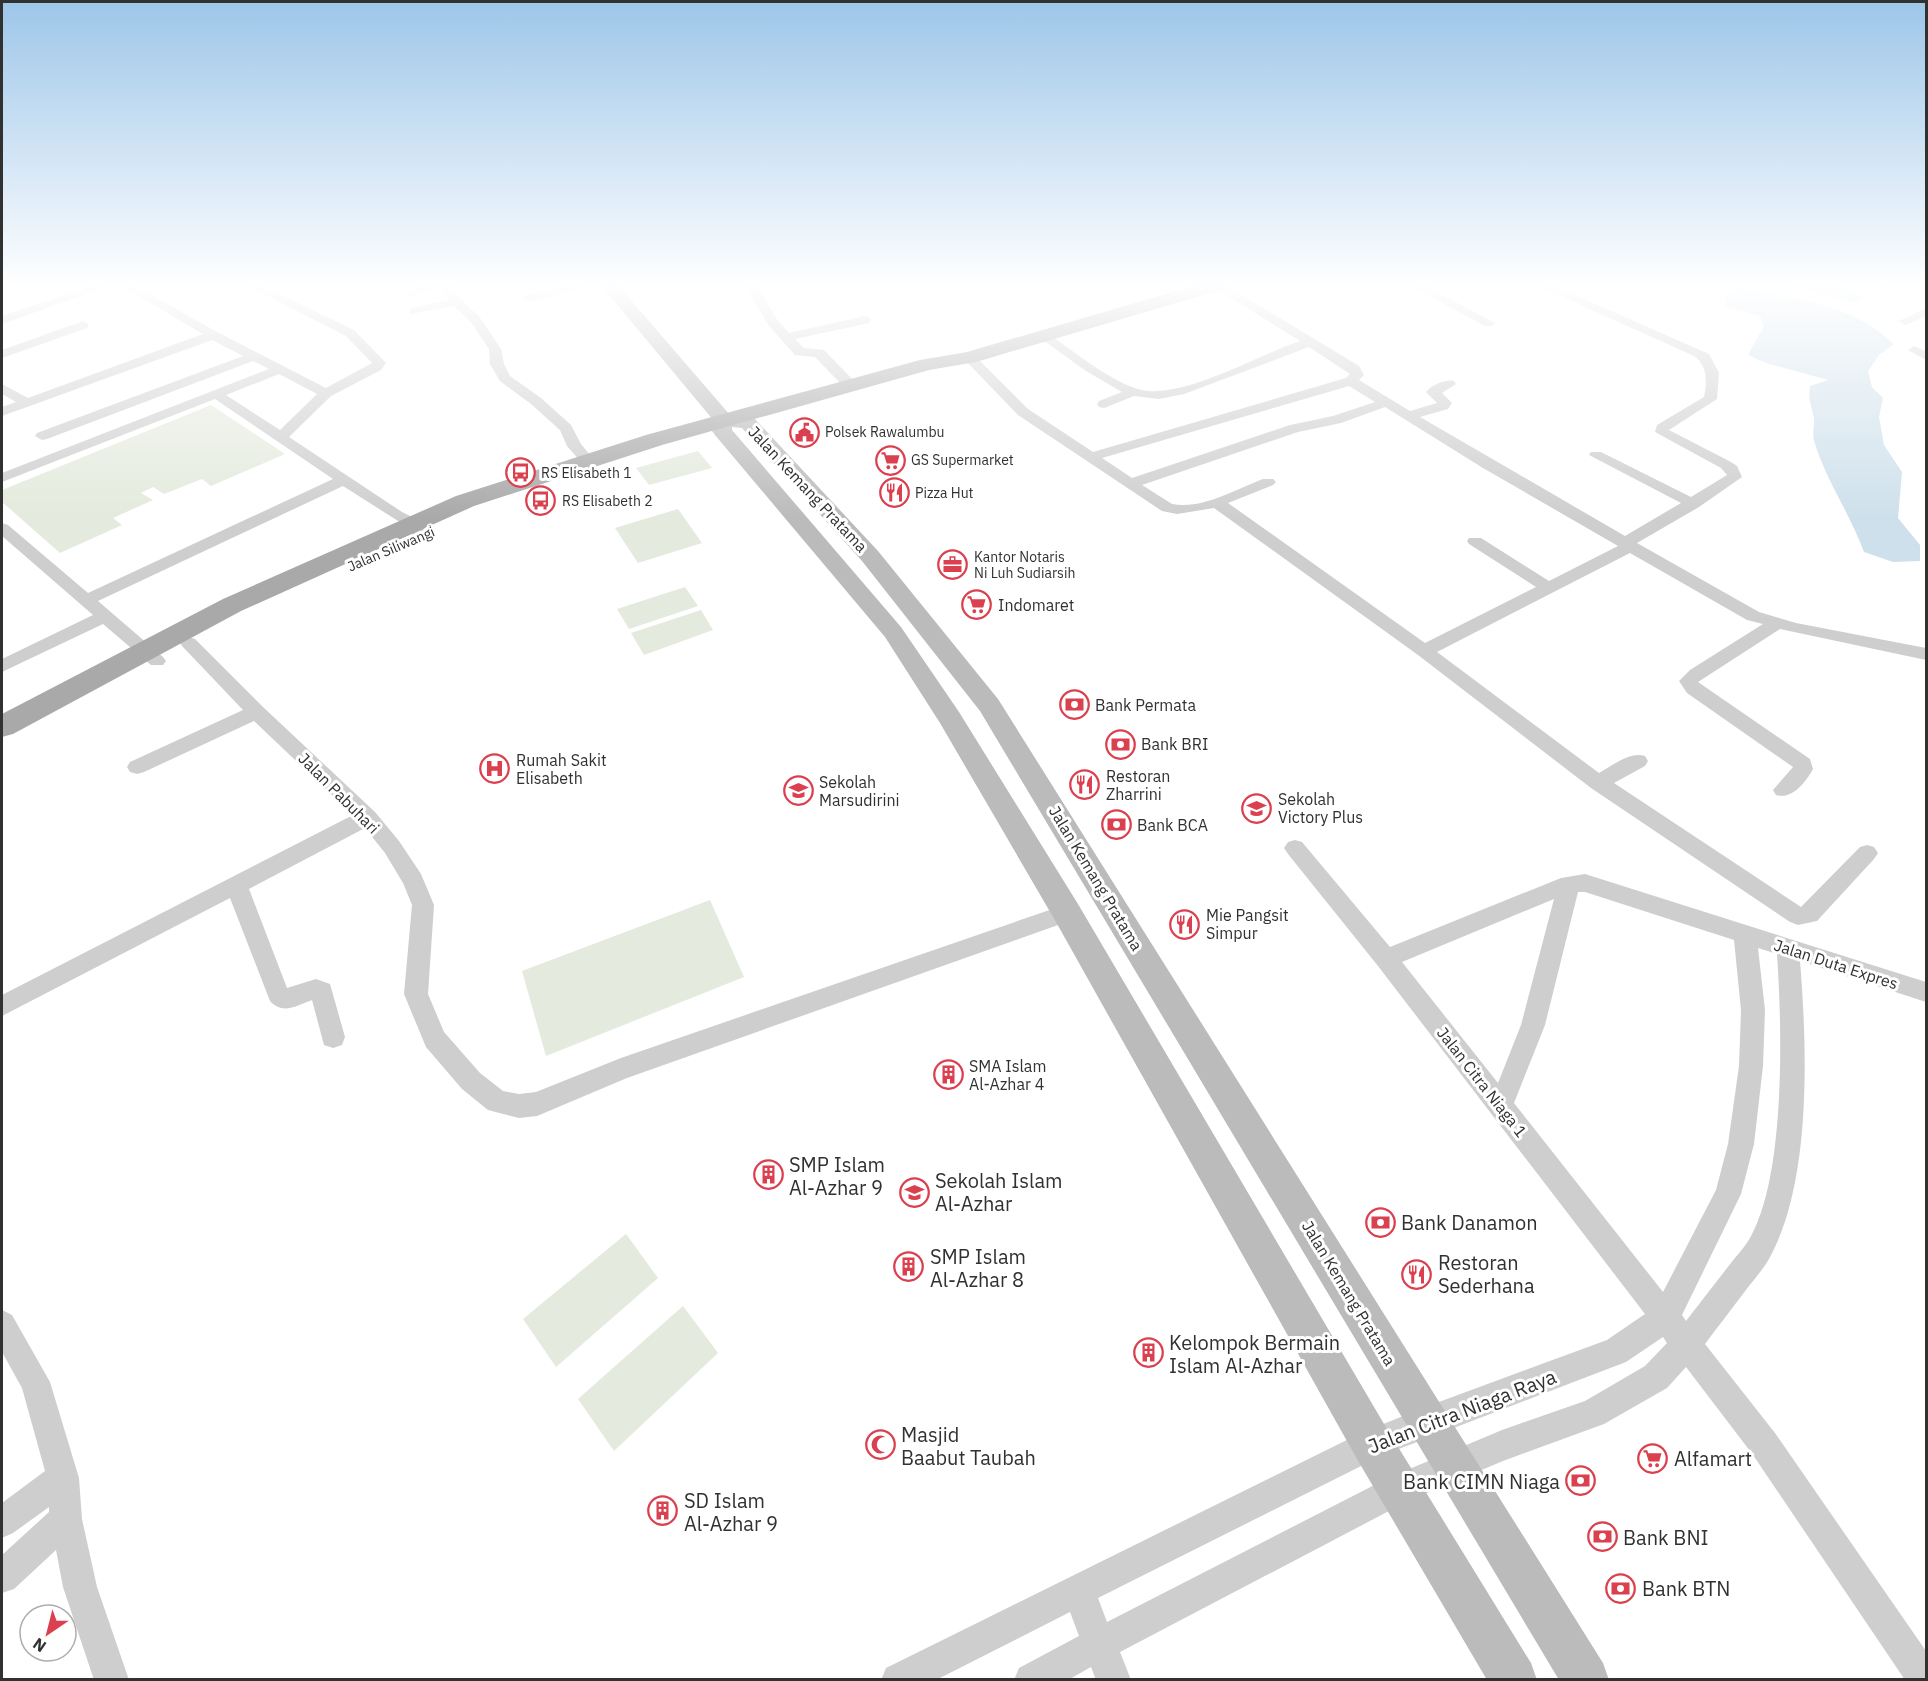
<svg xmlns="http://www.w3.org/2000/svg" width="1928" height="1681" viewBox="0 0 1928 1681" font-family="'IBM Plex Sans',sans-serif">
	<rect width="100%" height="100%" fill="#fff"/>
	<g fill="#e4eadd">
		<path d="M211 405 285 454 211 486 202 479 164 494 153 487 141 493 153 500 113 518 122 525 60 553 2 502V490Z"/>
		<path d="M698 451 712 468 649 485 636 468Z"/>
		<path d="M678 509 702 543 638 563 615 528Z"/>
		<path d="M685 587 698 606 629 629 617 609Z"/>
		<path d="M701 610 713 630 644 655 631 633Z"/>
		<path d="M710 900 744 977 546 1056 522 971Z"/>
		<path d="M626 1234 658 1278 556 1367 523 1319Z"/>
		<path d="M683 1306 718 1353 614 1451 578 1399Z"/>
	</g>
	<g fill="#cee0eb">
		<path d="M1785 284H1839L1864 298 1856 303C1832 296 1807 294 1785 284Z"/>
		<path d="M1738 288C1798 301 1846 300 1894 344L1879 355 1868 371 1872 387 1883 398 1879 417 1884 445 1902 472 1898 518 1920 545V561L1893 562 1864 552C1850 514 1826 480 1814 441 1812 433 1815 425 1814 418 1811 404 1808 401 1810 386L1828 380 1766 363 1748 355 1764 326 1760 316 1724 306 1726 297Z"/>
	</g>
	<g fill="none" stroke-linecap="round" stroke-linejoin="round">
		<g fill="#cecece" fill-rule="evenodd">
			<path d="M97 284H115L2 324V316Z"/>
			<path d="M118 284H133L217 332 326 388 372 363 346 336 244 284H259L354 330 386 363 381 370 331 396 289 437 402 512 418 520 429 536 421 541 415 539 406 526 343 486 98 601 163 657 166 661 163 665H151L103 624 2 672V659L93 615 2 536V523L8 525 88 593 333 479 215 399 2 482V473L269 369 253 361 47 439 42 440 35 436 37 433 243 356 212 340 2 416V407L16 402 2 394V384L28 398 203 334ZM279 374 317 394 280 430 226 395Z"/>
			<path d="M426 284H451L461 300 479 316 501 349 504 364 510 376 541 398 571 425 581 444 594 460 592 463H582L567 446 560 430 531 404 500 381 490 364 489 349 470 321 454 306 410 314V308L449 300 441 287 411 296 405 292Z"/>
			<path d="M571 284H592L590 286 530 302 524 298 526 295Z"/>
			<path d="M744 284H756L778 321 789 333 865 316 869 317 871 320 869 323 795 339 804 348 824 350 855 382 857 385 855 388H845L815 357 795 355 769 326Z"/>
			<path d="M1212 284H1224L1359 366 1364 375 1359 380 1410 411 1437 403 1426 392C1432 385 1445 379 1454 381L1456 384 1442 393 1452 403 1448 409 1420 417 1625 536 1681 503 1589 455 1591 452H1601L1691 497 1727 475 1721 468 1655 432 1657 425 1704 397C1707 382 1708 366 1694 356L1534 284H1550L1709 354 1719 373 1717 399 1669 430 1731 462 1737 466 1742 477 1699 507 1637 543 1759 612 1796 623 1926 648V660L1780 629 1698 682 1810 759 1813 769C1806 782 1792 800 1776 795L1773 790 1793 767 1687 693 1679 681 1690 670 1763 624 1747 620 1630 553 1437 652 1599 773C1612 766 1630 751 1645 756L1648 761 1645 766 1614 783 1801 907 1860 847 1867 845 1874 847 1878 853 1874 859 1817 921 1798 925 1790 922 1591 788 1418 655 1214 508 1177 514 1162 511 1018 415 963 358 964 355H974L1028 409 1093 452 1346 378 1350 374 1309 347 1184 394 1159 399 1134 396 1104 408 1099 407 1097 404 1099 401 1122 392 1086 371 1036 335 1038 332H1046C1071 349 1113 384 1142 390 1184 399 1258 355 1300 341L1213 287ZM1349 386 1375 402 1333 416 1290 425 1132 478 1102 458ZM1385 407 1483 468 1618 546 1549 581 1481 538H1469L1467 541 1469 544 1536 587 1425 643 1228 503 1273 485 1276 482 1273 479H1263C1236 489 1202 510 1172 504L1142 485 1298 432 1341 423Z"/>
			<path d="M1407 284H1422L1495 323 1493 326H1485Z"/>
			<path d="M1873 284H1890L1891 286 1885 290Z"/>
			<path d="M1913 284H1926V290Z"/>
			<path d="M1926 308V316L1905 325 1899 321Z"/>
			<path d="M83 321 89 325 87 328 2 358V350Z"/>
			<path d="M1914 346 1926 351V360L1908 350Z"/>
			<path d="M189 637 195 639 263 707 375 812 399 841 421 874 434 905 428 994 444 1032 480 1073 503 1091 519 1094 536 1092 621 1058 1067 904 1075 907 1078 913 1075 919 627 1078 537 1116 519 1118 488 1110 462 1089 426 1047 404 994 412 905 403 883 385 853 365 828 249 889 287 988 316 979 330 984 345 1037 342 1045 333 1048 324 1045 312 1000C296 1006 283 1015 270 1001L230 898 2 1016V995L353 815 254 721 144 772 137 774 130 772 127 767 130 762 243 710 183 647 180 643 183 639Z"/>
			<path d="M1295 840 1302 842 1390 947 1561 878 1585 874 1926 982V1002L1800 961C1807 1047 1812 1180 1770 1257 1765 1267 1756 1277 1749 1286 1734 1306 1719 1325 1705 1344L1775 1433 1926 1651V1680H1905L1753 1455 1686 1367 1667 1388 1604 1424 1503 1461 1410 1500 1120 1652 1131 1680H1096L1091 1667 1068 1680H1014L1019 1668 1079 1636 1070 1612 936 1680H881L886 1668 1361 1433 1428 1406 1607 1340 1645 1314 1378 966 1288 854 1284 848 1288 842ZM1578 892H1585L1734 940 1741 1010 1739 1066 1728 1144 1716 1190 1663 1292 1514 1103 1545 1025ZM1554 899 1521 1025 1498 1083 1402 962ZM1758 948 1777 954C1782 1027 1786 1175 1750 1238 1745 1247 1737 1255 1731 1263 1716 1282 1701 1302 1686 1321L1682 1315 1741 1194 1754 1144 1763 1066 1765 1010ZM1663 1337 1667 1343 1645 1366 1585 1401 1502 1430 1388 1478 1107 1622 1098 1598 1383 1455 1626 1362Z"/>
			<path d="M2 1310 12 1315 50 1382 79 1478 82 1519 97 1587 129 1680H94L63 1587 56 1550 14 1589 2 1593V1555L49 1512V1507L13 1533 2 1538V1503L45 1471 22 1388 2 1352Z"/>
		</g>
		<path fill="#bbb" fill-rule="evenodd" d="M600 284H617L730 415 755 419 878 551 998 699 1603 1663 1609 1680H1559L980 711 862 561 742 428 732 427V430L901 627 959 712 1078 904 1387 1429 1531 1663 1537 1680H1487L1357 1459 1056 922 940 723 885 637 715 435 712 431 714 421Z"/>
		<path fill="#a9a9a9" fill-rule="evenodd" d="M1200 284H1229L1227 288 976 362 929 370 662 445 474 506 241 611 13 734 2 737V714L223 599 456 496 646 435 920 360 967 352Z"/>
	</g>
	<linearGradient id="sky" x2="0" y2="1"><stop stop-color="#9dc6e9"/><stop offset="0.55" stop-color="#fff"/><stop offset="1" stop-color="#fff" stop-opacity="0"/></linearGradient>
	<rect width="1928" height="519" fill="url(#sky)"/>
	<defs>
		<symbol id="civic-ring" viewBox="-11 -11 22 22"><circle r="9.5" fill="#fff" stroke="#da404e" stroke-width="1.5"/><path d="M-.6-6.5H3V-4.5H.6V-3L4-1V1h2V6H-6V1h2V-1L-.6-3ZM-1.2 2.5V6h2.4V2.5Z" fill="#da404e"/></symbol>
		<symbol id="supermarket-ring" viewBox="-11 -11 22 22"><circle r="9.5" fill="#fff" stroke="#da404e" stroke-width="1.5"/><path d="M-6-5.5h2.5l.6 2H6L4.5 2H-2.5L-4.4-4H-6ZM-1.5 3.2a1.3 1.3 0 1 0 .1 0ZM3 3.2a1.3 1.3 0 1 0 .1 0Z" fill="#da404e"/></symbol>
		<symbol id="bus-ring" viewBox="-11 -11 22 22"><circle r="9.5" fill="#fff" stroke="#da404e" stroke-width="1.5"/><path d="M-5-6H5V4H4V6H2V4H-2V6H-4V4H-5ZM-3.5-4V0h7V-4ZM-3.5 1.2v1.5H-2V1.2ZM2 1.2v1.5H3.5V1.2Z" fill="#da404e"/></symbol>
		<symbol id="restaurant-ring" viewBox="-11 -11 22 22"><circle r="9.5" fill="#fff" stroke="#da404e" stroke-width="1.5"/><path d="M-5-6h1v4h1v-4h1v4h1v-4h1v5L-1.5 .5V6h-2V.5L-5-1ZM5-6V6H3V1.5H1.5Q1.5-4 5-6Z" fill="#da404e"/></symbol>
		<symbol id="office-ring" viewBox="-11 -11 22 22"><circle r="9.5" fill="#fff" stroke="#da404e" stroke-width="1.5"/><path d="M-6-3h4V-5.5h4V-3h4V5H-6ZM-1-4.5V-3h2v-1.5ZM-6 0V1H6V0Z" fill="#da404e"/></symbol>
		<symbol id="bank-ring" viewBox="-11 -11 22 22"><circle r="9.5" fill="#fff" stroke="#da404e" stroke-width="1.5"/><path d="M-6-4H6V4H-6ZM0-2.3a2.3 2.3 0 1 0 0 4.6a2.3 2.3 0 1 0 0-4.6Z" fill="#da404e"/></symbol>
		<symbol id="hospital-ring" viewBox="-11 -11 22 22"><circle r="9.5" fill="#fff" stroke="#da404e" stroke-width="1.5"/><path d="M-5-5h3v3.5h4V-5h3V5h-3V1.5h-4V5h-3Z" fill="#da404e"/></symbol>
		<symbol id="school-ring" viewBox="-11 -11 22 22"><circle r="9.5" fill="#fff" stroke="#da404e" stroke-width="1.5"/><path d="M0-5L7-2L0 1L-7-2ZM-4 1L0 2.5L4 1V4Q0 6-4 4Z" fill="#da404e"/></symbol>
		<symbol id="building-ring" viewBox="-11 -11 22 22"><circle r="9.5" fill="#fff" stroke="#da404e" stroke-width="1.5"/><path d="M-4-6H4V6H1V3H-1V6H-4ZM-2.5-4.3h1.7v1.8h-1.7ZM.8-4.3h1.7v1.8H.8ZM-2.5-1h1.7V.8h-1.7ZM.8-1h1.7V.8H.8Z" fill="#da404e"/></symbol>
		<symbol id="mosque-ring" viewBox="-11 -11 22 22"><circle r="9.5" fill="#fff" stroke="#da404e" stroke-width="1.5"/><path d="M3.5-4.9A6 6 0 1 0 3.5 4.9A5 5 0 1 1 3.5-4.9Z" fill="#da404e"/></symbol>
	</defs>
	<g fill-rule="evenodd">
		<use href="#civic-ring" x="788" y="416" width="33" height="33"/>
		<use href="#supermarket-ring" x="874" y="444" width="33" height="33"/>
		<use href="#bus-ring" x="504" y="456" width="33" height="33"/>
		<use href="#restaurant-ring" x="878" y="476" width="33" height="33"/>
		<use href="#bus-ring" x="524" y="484" width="33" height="33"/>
		<use href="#office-ring" x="936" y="548" width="33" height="33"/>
		<use href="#supermarket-ring" x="960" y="588" width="33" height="33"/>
		<use href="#bank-ring" x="1058" y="688" width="33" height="33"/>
		<use href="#bank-ring" x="1104" y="728" width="33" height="33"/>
		<use href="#hospital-ring" x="478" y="752" width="33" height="33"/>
		<use href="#restaurant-ring" x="1068" y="768" width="33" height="33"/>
		<use href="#school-ring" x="782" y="774" width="33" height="33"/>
		<use href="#school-ring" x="1240" y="792" width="33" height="33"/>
		<use href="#bank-ring" x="1100" y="808" width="33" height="33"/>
		<use href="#restaurant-ring" x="1168" y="908" width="33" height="33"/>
		<use href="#building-ring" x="932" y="1058" width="33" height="33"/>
		<use href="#building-ring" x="752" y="1158" width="33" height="33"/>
		<use href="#school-ring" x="898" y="1176" width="33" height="33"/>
		<use href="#bank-ring" x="1364" y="1206" width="33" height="33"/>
		<use href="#building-ring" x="892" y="1250" width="33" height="33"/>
		<use href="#restaurant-ring" x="1400" y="1258" width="33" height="33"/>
		<use href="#building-ring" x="1132" y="1336" width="33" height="33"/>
		<use href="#mosque-ring" x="864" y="1428" width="33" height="33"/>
		<use href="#supermarket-ring" x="1636" y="1442" width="33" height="33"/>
		<use href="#bank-ring" x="1564" y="1464" width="33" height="33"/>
		<use href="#building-ring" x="646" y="1494" width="33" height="33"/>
		<use href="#bank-ring" x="1586" y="1520" width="33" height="33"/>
		<use href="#bank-ring" x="1604" y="1572" width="33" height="33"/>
	</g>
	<g text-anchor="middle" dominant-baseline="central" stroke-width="6" stroke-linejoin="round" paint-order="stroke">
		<g font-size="14" fill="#313131" stroke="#fff" text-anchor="start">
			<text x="825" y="432">Polsek Rawalumbu</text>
			<text x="911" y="460">GS Supermarket</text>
			<text x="541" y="473">RS Elisabeth 1</text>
			<text x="915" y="493">Pizza Hut</text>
			<text x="562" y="501">RS Elisabeth 2</text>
			<text x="974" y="557">Kantor Notaris<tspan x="974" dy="16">Ni Luh Sudiarsih</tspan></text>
		</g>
		<g font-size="14" fill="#313131" stroke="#fff">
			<text transform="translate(391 549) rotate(-23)">Jalan Siliwangi</text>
		</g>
		<g font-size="16" fill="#313131" stroke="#fff">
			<text transform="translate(808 489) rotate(47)">Jalan Kemang Pratama</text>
			<text transform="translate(339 793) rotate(45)">Jalan Pabuhari</text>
			<text transform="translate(1096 878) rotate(59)">Jalan Kemang Pratama</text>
			<text transform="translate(1836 964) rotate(18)">Jalan Duta Expres</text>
			<text transform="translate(1482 1082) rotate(52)">Jalan Citra Niaga 1</text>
			<text transform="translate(1349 1293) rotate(59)">Jalan Kemang Pratama</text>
		</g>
		<g font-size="16" fill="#313131" stroke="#fff" text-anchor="start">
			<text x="998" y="605">Indomaret</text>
			<text x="1095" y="705">Bank Permata</text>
			<text x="1141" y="744">Bank BRI</text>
			<text x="516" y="760">Rumah Sakit<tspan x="516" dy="18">Elisabeth</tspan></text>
			<text x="1106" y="776">Restoran<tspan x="1106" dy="18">Zharrini</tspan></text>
			<text x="819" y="782">Sekolah<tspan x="819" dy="18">Marsudirini</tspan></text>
			<text x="1278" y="799">Sekolah<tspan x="1278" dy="18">Victory Plus</tspan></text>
			<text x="1137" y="825">Bank BCA</text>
			<text x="1206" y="915">Mie Pangsit<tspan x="1206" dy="18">Simpur</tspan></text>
			<text x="969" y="1066">SMA Islam<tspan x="969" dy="18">Al-Azhar 4</tspan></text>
		</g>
		<g font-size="20" fill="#313131" stroke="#fff" text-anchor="start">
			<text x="789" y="1164">SMP Islam<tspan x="789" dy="23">Al-Azhar 9</tspan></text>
			<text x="935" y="1180">Sekolah Islam<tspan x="935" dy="23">Al-Azhar</tspan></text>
			<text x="1401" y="1222">Bank Danamon</text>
			<text x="930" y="1256">SMP Islam<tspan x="930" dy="23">Al-Azhar 8</tspan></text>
			<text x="1438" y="1262">Restoran<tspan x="1438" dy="23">Sederhana</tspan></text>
			<text x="1169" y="1342">Kelompok Bermain<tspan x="1169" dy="23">Islam Al-Azhar</tspan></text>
			<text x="901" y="1434">Masjid<tspan x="901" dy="23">Baabut Taubah</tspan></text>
			<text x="1674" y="1458">Alfamart</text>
			<text x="1560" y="1481" text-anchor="end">Bank CIMN Niaga</text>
			<text x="684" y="1500">SD Islam<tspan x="684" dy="23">Al-Azhar 9</tspan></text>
			<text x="1623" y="1537">Bank BNI</text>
			<text x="1642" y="1588">Bank BTN</text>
		</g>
		<g font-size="20" fill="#313131" stroke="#fff">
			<text transform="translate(1462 1411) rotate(-21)">Jalan Citra Niaga Raya</text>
		</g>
	</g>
	<rect width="1928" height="1681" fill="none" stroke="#313131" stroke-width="6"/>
	<g transform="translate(48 1633) rotate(215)"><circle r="28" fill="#ffffff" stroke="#adadad" stroke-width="1.5"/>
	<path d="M0-4.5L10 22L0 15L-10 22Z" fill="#da404e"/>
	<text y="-9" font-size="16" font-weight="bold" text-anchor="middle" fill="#313131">N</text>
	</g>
</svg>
